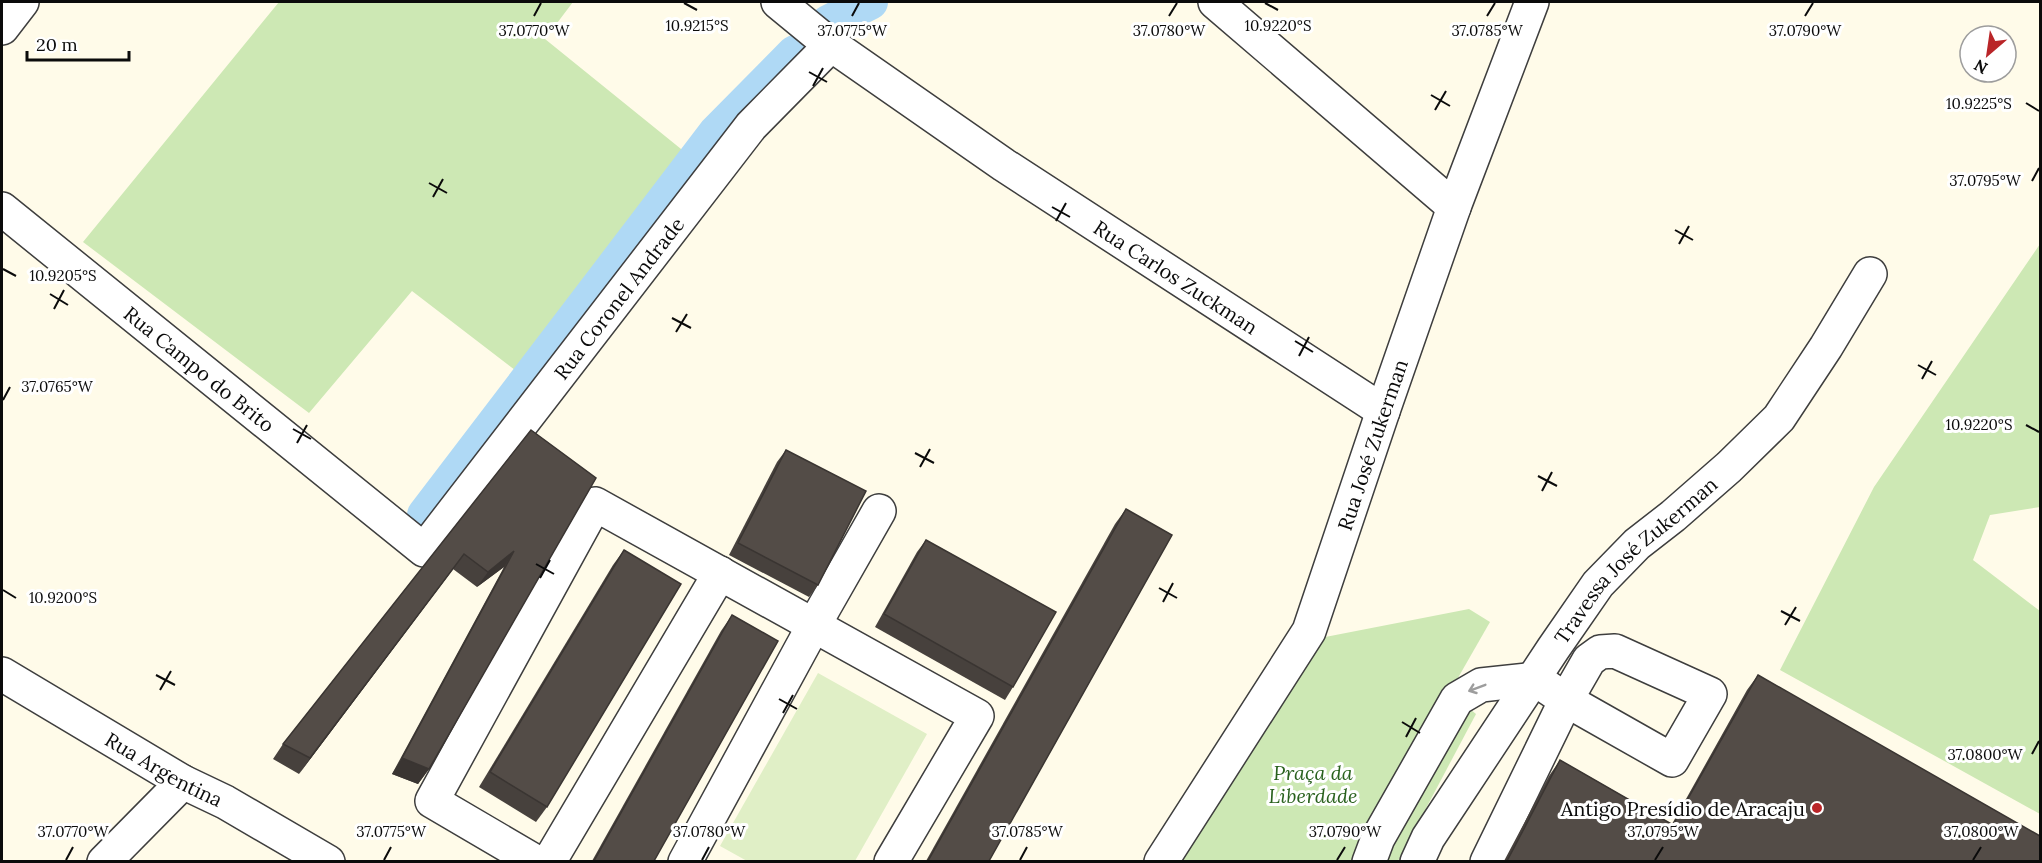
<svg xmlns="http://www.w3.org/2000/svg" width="2042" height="863" viewBox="0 0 2042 863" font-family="Lora,serif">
	<rect width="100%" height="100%" fill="#fffbe9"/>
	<g fill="#cde8b4">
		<path d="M279 2H573L545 39 686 153 515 370 412 291 309 413 83 242Z"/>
		<path d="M2040 244V507L1990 515 1973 560 2040 611V814L1780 670 1874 487Z"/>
		<path d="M1469 609 1490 622 1353 861 1178 862 1315 639Z"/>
		<path d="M1465 705 1476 714 1398 861 1383 862Z"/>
	</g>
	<path fill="#e0efc6" d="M818 673 927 734 855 861H747L720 846Z"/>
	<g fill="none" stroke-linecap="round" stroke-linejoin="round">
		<g stroke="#afd9f5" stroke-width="36">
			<path d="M828 23 870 2"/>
			<path d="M425 515 716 133 795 53"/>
		</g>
		<defs>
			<g id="minor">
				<path id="s1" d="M778 2 823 39 1004 165 1383 411"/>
				<path d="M1215 2 1454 207"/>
				<path d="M2 28 22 2"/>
				<path id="s2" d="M2 209 424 550 751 126 821 55"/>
				<path d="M1615 651 1710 694 1672 760 1566 700 1589 660 1600 652Z"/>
				<path id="s3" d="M2 674 183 782 225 802 328 862"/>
				<path d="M104 862 183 782"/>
				<path d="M536 862 432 801 595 504 977 716 891 862"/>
				<path d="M549 862 720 573"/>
				<path d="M685 862 814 625 879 511"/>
				<path id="s4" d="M1161 862 1309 631 1383 411 1454 207 1532 2"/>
				<path d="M1369 862 1378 838 1457 699 1481 685 1535 679 1566 700 1487 862"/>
				<path id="s5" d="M1417 862 1428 838 1553 649 1598 584 1637 544 1673 516 1729 467 1779 418 1826 347 1870 274"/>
			</g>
		</defs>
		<use href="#minor" stroke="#3e3e3e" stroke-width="36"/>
		<use href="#minor" stroke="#fff" stroke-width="33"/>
	</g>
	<g fill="#47413d">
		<path d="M531 430 596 478 429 769 418 784 392 774 504 567 477 587 453 569 299 774 273 759 283 744Z"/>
		<path d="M786 450 818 585 809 597 729 555 777 462Z"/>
		<path d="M1126 509 989 861H926L1115 524Z"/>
		<path d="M926 540 1013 687 1005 700 875 627 917 552Z"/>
		<path d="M624 550 547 807 536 822 479 787 613 565Z"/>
		<path d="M732 615 654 861H592L721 631Z"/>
		<path d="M1758 675 2040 861H1504L1549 776 1560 760 1672 824 1747 690Z"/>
	</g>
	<g fill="#3a3532">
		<path d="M514 551 504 567 477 587 488 572Z"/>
		<path d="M464 554 453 569 299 774 310 758Z"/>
		<path d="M402 758 429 769 418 784 392 774Z"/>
	</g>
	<g fill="#534c47" stroke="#3a3532" stroke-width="1.5">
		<path d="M531 430 596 478 429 769 402 758 514 551 488 572 464 554 310 758 283 744Z"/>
		<path d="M786 450 866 491 818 585 738 543Z"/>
		<path d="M1126 509 1172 535 989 861H928Z"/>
		<path d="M926 540 1056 612 1013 687 884 614Z"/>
		<path d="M624 550 681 584 547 807 490 772Z"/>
		<path d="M732 615 778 641 654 861H594Z"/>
		<path d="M1758 675 2040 836V861H1507L1560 760 1673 825Z"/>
	</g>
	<defs><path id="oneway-shaft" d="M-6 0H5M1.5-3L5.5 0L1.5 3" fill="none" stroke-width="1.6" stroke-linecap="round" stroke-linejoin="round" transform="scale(1.5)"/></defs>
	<use stroke="#9d9d9d" href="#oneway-shaft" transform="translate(1477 688) rotate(159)"/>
	<path fill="none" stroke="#0b0b0b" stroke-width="2" d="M684 3 697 10M1265 3 1278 10M534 16 541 3M852 16 859 3M1169 16 1177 3M1487 16 1495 3M1805 16 1813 3M809 72 827 82M813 86 823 68M1431 95 1450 106M2026 103 2039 111M1435 110 1446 91M2032 181 2039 168M429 183 447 193M433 197 443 179M1052 207 1070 217M1056 221 1066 203M1675 230 1693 240M1679 244 1689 226M3 269 16 276M50 294 68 305M54 309 64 290M672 318 691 328M676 332 687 314M1295 341 1313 352M1299 356 1309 337M1918 365 1936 375M1922 379 1932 361M3 400 10 387M2026 425 2039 432M293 429 311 439M297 443 307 425M915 453 934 463M920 467 930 449M1538 476 1557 486M1542 491 1552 472M536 564 554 574M540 578 550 560M1159 588 1177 598M3 590 16 598M1163 602 1173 583M1781 611 1800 621M1785 625 1796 607M156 675 175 685M160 690 171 671M779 699 797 709M783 713 793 695M1402 722 1420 733M1406 737 1416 718M2032 754 2039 741M66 860 73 847M384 860 391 847M702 860 709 847M1020 860 1027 847M1337 860 1345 847M1655 860 1663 847M1973 860 1981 847"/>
	<circle fill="#b92528" stroke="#fff" stroke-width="2" cx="1817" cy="808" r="6"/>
	<g text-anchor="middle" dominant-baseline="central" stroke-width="6" stroke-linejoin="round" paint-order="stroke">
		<g font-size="20" fill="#0b0b0b" stroke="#fff">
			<text stroke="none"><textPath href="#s1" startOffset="484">Rua Carlos Zuckman</textPath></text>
			<text stroke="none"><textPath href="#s2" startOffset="861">Rua Coronel Andrade</textPath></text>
			<text stroke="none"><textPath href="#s2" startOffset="254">Rua Campo do Brito</textPath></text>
			<text stroke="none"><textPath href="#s4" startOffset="471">Rua José Zukerman</textPath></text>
			<text stroke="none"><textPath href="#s5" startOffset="375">Travessa José Zukerman</textPath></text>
			<text stroke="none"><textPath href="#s3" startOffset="188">Rua Argentina</textPath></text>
		</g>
		<g font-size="20" font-style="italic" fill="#29611d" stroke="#fff">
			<text x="1313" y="772">Praça da<tspan x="1313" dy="23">Liberdade</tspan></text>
		</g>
		<g font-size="20" fill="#0b0b0b" stroke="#fff" text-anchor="end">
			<text x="1805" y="808">Antigo Presídio de Aracaju</text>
		</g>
	</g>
	<g font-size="15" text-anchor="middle" fill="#0b0b0b" stroke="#fff" stroke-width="6" stroke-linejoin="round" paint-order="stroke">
		<text x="697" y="31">10.9215°S</text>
		<text x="1278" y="31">10.9220°S</text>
		<text x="534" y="36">37.0770°W</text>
		<text x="852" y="36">37.0775°W</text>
		<text x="1169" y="36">37.0780°W</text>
		<text x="1487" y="36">37.0785°W</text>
		<text x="1805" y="36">37.0790°W</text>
		<text x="1979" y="109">10.9225°S</text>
		<text x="1985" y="186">37.0795°W</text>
		<text x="63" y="281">10.9205°S</text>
		<text x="57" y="392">37.0765°W</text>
		<text x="1979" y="430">10.9220°S</text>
		<text x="63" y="603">10.9200°S</text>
		<text x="1985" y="760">37.0800°W</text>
		<text x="73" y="837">37.0770°W</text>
		<text x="391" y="837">37.0775°W</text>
		<text x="709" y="837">37.0780°W</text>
		<text x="1027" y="837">37.0785°W</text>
		<text x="1345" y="837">37.0790°W</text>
		<text x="1663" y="837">37.0795°W</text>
		<text x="1981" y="837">37.0800°W</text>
	</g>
	<rect width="2042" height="863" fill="none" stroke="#0b0b0b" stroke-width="6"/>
	<g transform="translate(1988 54) rotate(209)"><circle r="28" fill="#ffffff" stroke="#9d9d9d" stroke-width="1.5"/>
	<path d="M0-4.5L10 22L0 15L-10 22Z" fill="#b92528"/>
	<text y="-9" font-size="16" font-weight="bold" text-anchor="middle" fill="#0b0b0b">N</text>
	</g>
	<path d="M27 51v9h102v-9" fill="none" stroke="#0b0b0b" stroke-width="3"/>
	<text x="36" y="51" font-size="18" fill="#0b0b0b" stroke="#ffffff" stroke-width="4.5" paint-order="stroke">20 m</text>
</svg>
